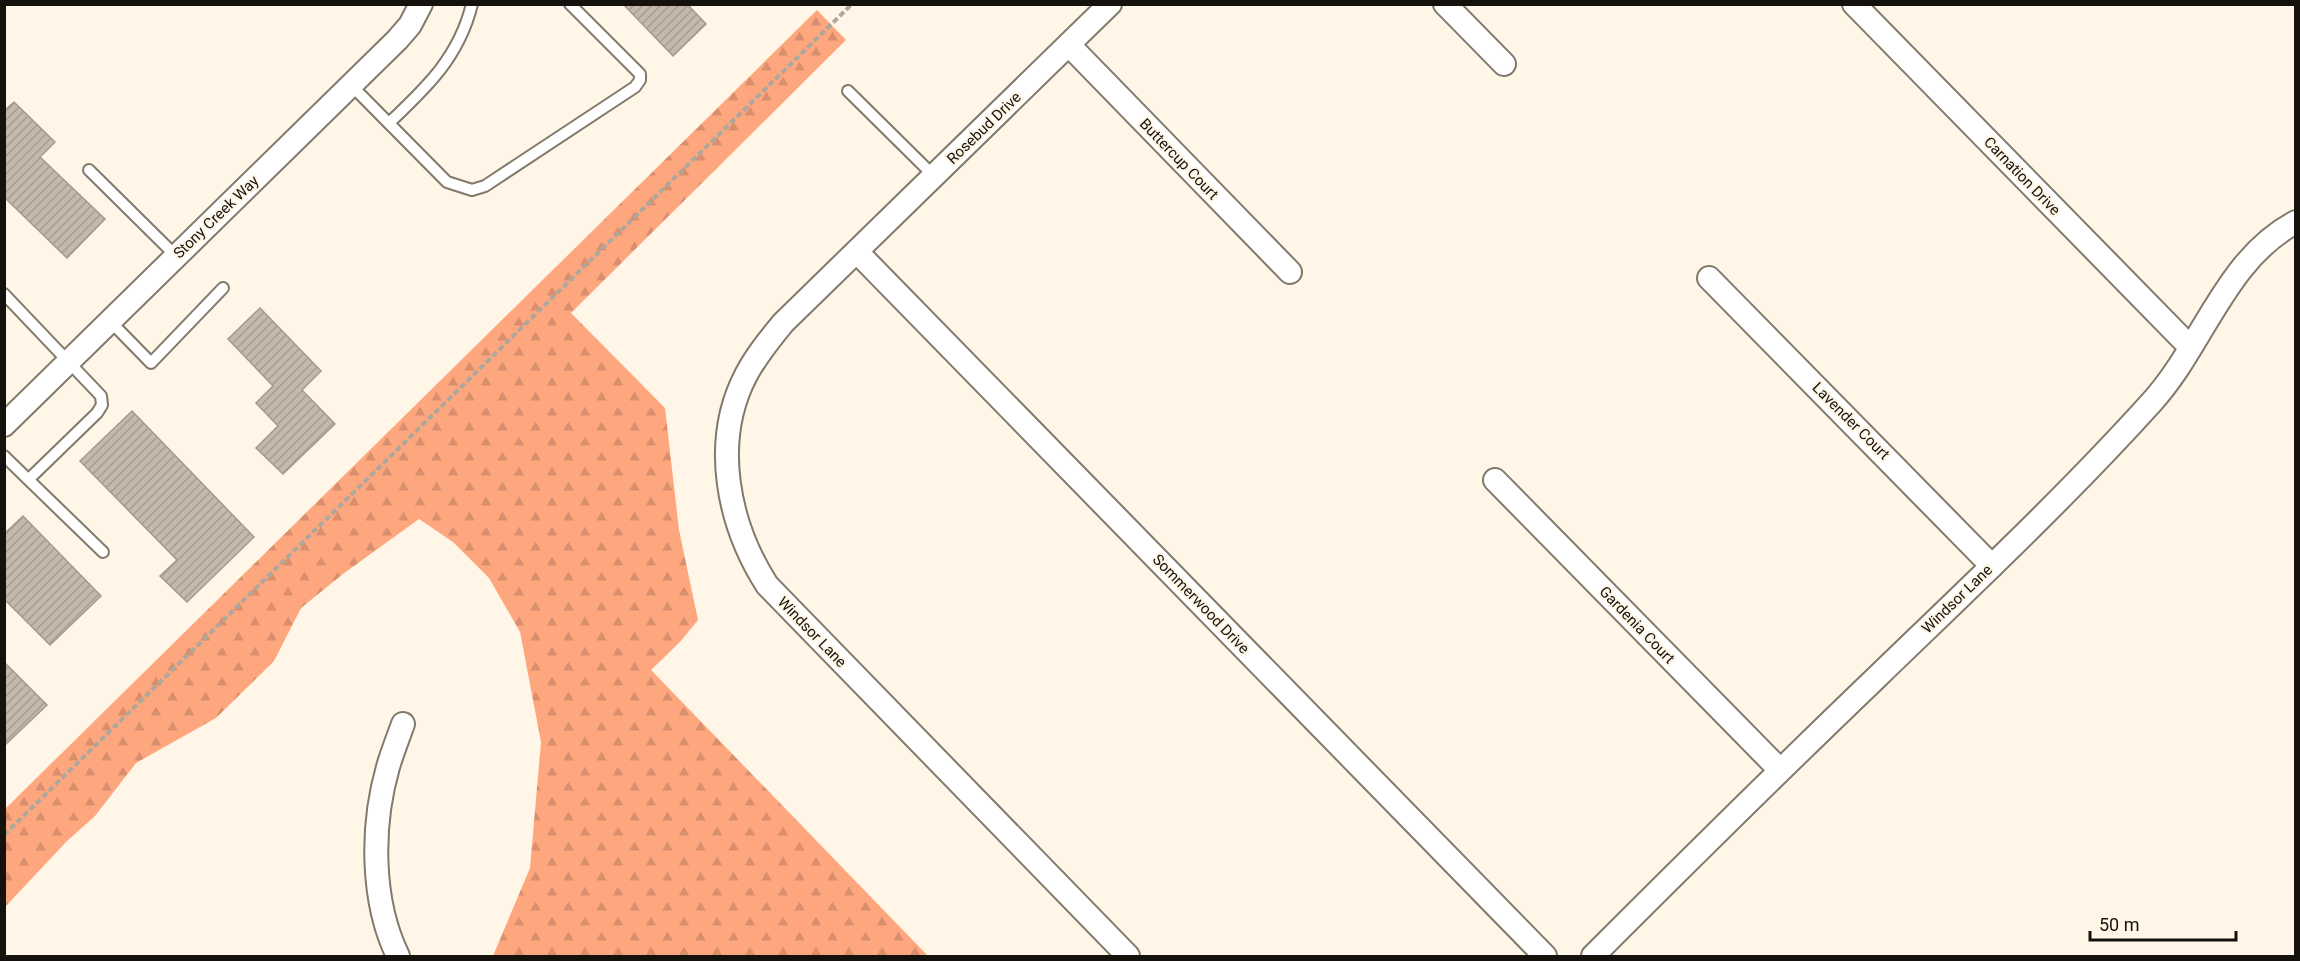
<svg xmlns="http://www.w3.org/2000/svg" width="2300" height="961" viewBox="0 0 2300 961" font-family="Roboto,sans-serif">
	<defs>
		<pattern id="forest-firs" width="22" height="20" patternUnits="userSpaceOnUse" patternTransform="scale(1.5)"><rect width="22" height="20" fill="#fea77f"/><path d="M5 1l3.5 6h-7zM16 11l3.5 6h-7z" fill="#d98f6d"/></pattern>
		<pattern id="building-hatch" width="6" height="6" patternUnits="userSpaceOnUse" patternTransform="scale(1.5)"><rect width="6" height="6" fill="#c5b8ac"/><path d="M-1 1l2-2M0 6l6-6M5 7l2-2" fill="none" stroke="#a89d93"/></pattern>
	</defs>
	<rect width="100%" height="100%" fill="#fff6e7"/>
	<path fill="url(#forest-firs)" d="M817 10 846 40 571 313 665 408 679 530 698 620 680 642 651 670 928 956H493L530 868 541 742 520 632 489 578 453 542 419 519 343 574 301 608 274 661 216 718 136 763 95 816 67 841 5 907V809Z"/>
	<g fill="url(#building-hatch)" stroke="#a6998e" stroke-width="1.5">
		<path d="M623 4H687L706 24 673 56Z"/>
		<path d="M14 102 55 142 40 157 105 219 67 258 4 197V111Z"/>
		<path d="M260 308 321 371 302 390 335 424 283 474 256 448 278 426 256 403 273 386 228 339Z"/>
		<path d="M132 411 254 537 187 602 160 576 177 560 80 461Z"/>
		<path d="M23 516 101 596 50 645 4 599V534Z"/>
		<path d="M4 662 47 705 4 746Z"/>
	</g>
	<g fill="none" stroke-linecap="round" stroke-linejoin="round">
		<defs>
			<g id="service">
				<path d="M351 85 447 182 472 190 485 186 635 87 640 80V74L570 4"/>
				<path d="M848 91 934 176"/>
				<path d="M389 123C427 87 459 57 472 4"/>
				<path d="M89 170 176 256"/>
				<path d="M4 294 101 396 102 405 97 413 29 479"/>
				<path d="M110 321 151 363 223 288"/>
				<path d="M4 456 103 552"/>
			</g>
			<g id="minor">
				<path d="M1110 4 783 323C769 340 756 356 746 375 711 442 728 524 767 585L1128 956"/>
				<path d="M1445 4 1504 64"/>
				<path d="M1854 4 2190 347"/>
				<path d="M1069 45 1290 272"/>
				<path d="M857 252 1545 956"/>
				<path d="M1709 278 1992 566"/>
				<path d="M4 425 397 40 410 25 421 4"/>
				<path d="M1495 480 1780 770"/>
				<path d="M398 956C371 901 371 826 388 767 392 753 398 738 403 724"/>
				<path d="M1593 956C1687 862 1782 768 1878 676 1970 587 2064 499 2150 404 2203 347 2224 260 2296 222"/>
			</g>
		</defs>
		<use href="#service" stroke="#81796b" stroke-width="14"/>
		<use href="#minor" stroke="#81796b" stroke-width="26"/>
		<path stroke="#aea79b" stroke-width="4" stroke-dasharray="6 3" stroke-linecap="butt" d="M4 835 852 4"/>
		<use href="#service" stroke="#fff" stroke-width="10"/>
		<use href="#minor" stroke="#fff" stroke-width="22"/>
	</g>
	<g text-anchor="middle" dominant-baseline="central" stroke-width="4.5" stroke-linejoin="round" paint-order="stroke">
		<g font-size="15" fill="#15120d" stroke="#fff6e7">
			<text transform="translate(984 128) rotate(-44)">Rosebud Drive</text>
			<text transform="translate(1179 159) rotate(46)">Buttercup Court</text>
			<text transform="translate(2022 176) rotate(46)">Carnation Drive</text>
			<text transform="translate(216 217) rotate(-44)">Stony Creek Way</text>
			<text transform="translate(1851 421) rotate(45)">Lavender Court</text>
			<text transform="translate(1957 599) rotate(-44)">Windsor Lane</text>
			<text transform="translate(1201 604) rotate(46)">Sommerwood Drive</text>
			<text transform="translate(1637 625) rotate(46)">Gardenia Court</text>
			<text transform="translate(812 632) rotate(46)">Windsor Lane</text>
		</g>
	</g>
	<rect width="2300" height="961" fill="none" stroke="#15120d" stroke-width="12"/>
	<path d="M2090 931v9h146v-9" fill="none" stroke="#15120d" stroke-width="3"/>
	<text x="2099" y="931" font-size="18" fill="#15120d" stroke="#fff6e7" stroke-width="4.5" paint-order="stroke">50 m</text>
</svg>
